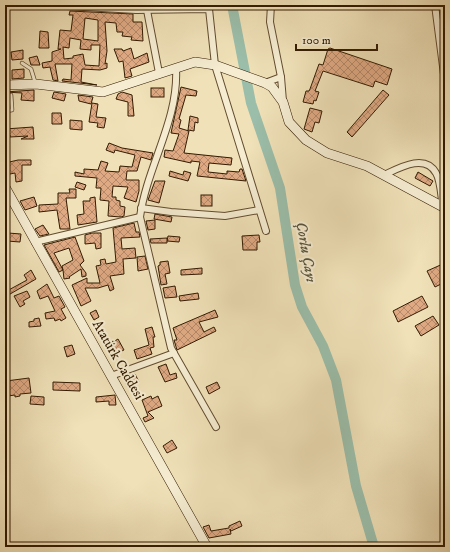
<svg xmlns="http://www.w3.org/2000/svg" width="450" height="552" viewBox="0 0 450 552" font-family="'IM FELL DW Pica',serif">
	<defs>
		<pattern id="building-cross-hatch" width="8" height="8" patternUnits="userSpaceOnUse"><rect width="8" height="8" fill="#dea983"/><path d="M0 0l8 8M0 8l8-8" fill="none" stroke="#b58969"/></pattern>
	</defs>
	<rect width="100%" height="100%" fill="#f0e1b8"/>
	<filter id="stains"><feTurbulence type="fractalNoise" baseFrequency=".005" numOctaves="4"/><feColorMatrix values="0 0 0 0 .2 0 0 0 0 .09 0 0 0 0 .02 0 0 0 .5 -.17"/></filter>
	<radialGradient id="worn" r=".72"><stop offset=".6" stop-color="#630" stop-opacity="0"/><stop offset="1" stop-color="#630" stop-opacity=".3"/></radialGradient>
	<g fill="none" stroke-linecap="round" stroke-linejoin="round">
		<path stroke="#9bbeaa" stroke-width="10" d="M232 5 251 103 280 188 295 285 302 307 323 346 336 380 356 486 374 547"/>
	</g>
	<g fill="url(#building-cross-hatch)" stroke="#331b01" fill-rule="evenodd">
		<path d="M70 11 133 14V22H142L143 41 131 40 132 37 122 36 123 32H117L116 23 105 22 107 51 105 64 107 63V68L100 70 82 69 81 82 97 85 62 81 63 79 71 80 72 64H55L58 81 53 80 50 67 43 68 42 63 52 61V52L61 49H58L60 30 71 31 73 15H69ZM85 18 98 20V41L83 39ZM70 38 81 40 80 49 91 50V45H100L99 66 85 65 83 54 73 56V58L64 59 63 47 69 48Z"/>
		<path d="M40 31 48 32 49 48H39Z"/>
		<path d="M131 48 134 59 147 53 149 62 130 69 132 76 125 78 123 61 119 62 114 49H122L123 51Z"/>
		<path d="M330 48 392 69 387 85 375 81 373 87 323 71 315 91 319 92 316 101 314 100 313 104 303 102 306 91H309L310 89 319 64 323 65 328 49Z"/>
		<path d="M23 50V59L12 60 11 52Z"/>
		<path d="M37 56 40 65H31L29 58Z"/>
		<path d="M24 69V78L12 79V70Z"/>
		<path d="M181 87 197 91 196 96 186 95 179 119 181 120 179 128 189 131 184 153 232 158 231 165 209 163 208 172 227 174V171L239 172 240 169H242L246 181 197 176 200 162 191 161V163L164 157 165 150 173 151 179 134 171 133Z"/>
		<rect x="151" y="88" width="13" height="9"/>
		<path d="M34 90V101L21 100 22 93 5 92Z"/>
		<path d="M383 90 389 95 352 137 347 132Z"/>
		<path d="M54 92 66 94 64 101 52 98Z"/>
		<path d="M122 92 132 95 134 116H128V102L116 99 118 94Z"/>
		<path d="M78 95 93 97 91 104 79 101Z"/>
		<path d="M92 103 98 104 96 117 106 118 104 128 97 127 98 123 89 122Z"/>
		<path d="M310 108 322 111 319 123 315 122 312 132 304 129Z"/>
		<path d="M52 113H61L62 124H52Z"/>
		<path d="M190 116 198 118V123L195 122 194 131 188 130Z"/>
		<path d="M70 120 82 121V130L70 129Z"/>
		<path d="M33 127 34 139H21L28 136 10 137V135H5V129Z"/>
		<path d="M109 143 122 148 153 153 151 160 141 157 137 171H127L126 180H139V191L136 202 124 198 128 187 113 186 112 197H116V200L120 201V206L125 207 124 216 121 217 108 216 109 201 100 200 101 188H96L97 178 75 176V172L84 174V169L98 170 101 161 108 163 105 171 119 172 120 166 132 167 135 155 115 150 114 153 106 150Z"/>
		<path d="M18 160H31V165H22V181L16 182 15 173 5 175V163Z"/>
		<path d="M170 171 183 175 184 171 191 173 188 181 169 176Z"/>
		<path d="M418 172 433 181 430 186 415 178Z"/>
		<path d="M155 181H165L159 203 148 200Z"/>
		<path d="M77 182 86 185 84 190 75 187Z"/>
		<path d="M69 189H76V198H66L70 229H60L57 210 39 212V205L58 204V193H70Z"/>
		<rect x="201" y="195" width="11" height="11"/>
		<path d="M34 197 37 206 25 210 20 201Z"/>
		<path d="M95 197 97 222 78 225 77 215 84 214 83 201H90V198Z"/>
		<path d="M155 214 172 217 171 222 154 219Z"/>
		<path d="M155 220V229L148 230 146 221Z"/>
		<path d="M134 223 136 232H139L140 237 121 238 122 249 135 248 136 258 123 259 124 274 110 276 114 289 110 291 108 285 98 288H85L91 301 81 306 72 285 87 278V283H100L96 266 101 265 100 260 105 259 106 264 116 262 113 228Z"/>
		<path d="M43 225 49 234 40 236 35 229Z"/>
		<path d="M8 233 21 234 20 242 7 241Z"/>
		<path d="M92 233H101V248L96 249 95 243 85 244V235Z"/>
		<path d="M259 235 260 242H257V250H243L242 236Z"/>
		<path d="M168 236 180 237 179 242 167 241Z"/>
		<path d="M75 237 84 261 80 265 86 273V276L82 277 81 269 69 277 70 278 64 279 63 270 59 272 44 245ZM69 248 73 260 62 266 63 270 54 253Z"/>
		<path d="M167 238V243H151L150 239Z"/>
		<path d="M145 256 148 269 138 271 137 257Z"/>
		<path d="M168 261 170 273 165 274 167 284 161 285 158 266 160 265V262Z"/>
		<path d="M445 263V282L435 287 427 271Z"/>
		<path d="M202 268V274L181 275V270Z"/>
		<path d="M31 270 36 279 5 297V292L27 280 24 275Z"/>
		<path d="M47 284 54 298 59 296 65 307 61 309 66 318 61 321 60 319 55 321 54 318 46 319 45 313 55 311 48 296 40 299 37 291Z"/>
		<path d="M175 286 177 297 165 298 163 288Z"/>
		<path d="M27 291 30 297 23 301 25 304 20 307 14 296Z"/>
		<path d="M198 293 199 299 180 301 179 296Z"/>
		<path d="M422 296 428 307 398 322 393 311Z"/>
		<path d="M96 310 99 317 94 320 90 313Z"/>
		<path d="M215 310 218 317 199 322 204 332 214 327 216 331 177 350 174 340H177L173 328Z"/>
		<path d="M433 316 439 325 421 336 415 326Z"/>
		<path d="M39 318 41 326 29 327V322L34 321V319Z"/>
		<path d="M152 327 155 337H153L154 347 150 348 152 354 137 359 134 350 149 345 145 329Z"/>
		<path d="M118 339 124 350 113 355 108 345Z"/>
		<path d="M72 345 75 354 67 357 64 347Z"/>
		<path d="M166 364 170 375 176 373 177 378 165 382 158 367Z"/>
		<path d="M135 374 139 382 128 388 124 379Z"/>
		<path d="M29 378 31 393 20 394V396L15 397V395L8 396 6 381Z"/>
		<path d="M53 382 80 383V391L53 390Z"/>
		<path d="M217 382 220 388 209 394 206 387Z"/>
		<path d="M115 395 116 405H109V401L96 402V397Z"/>
		<path d="M31 396 44 397V405L30 404Z"/>
		<path d="M151 396 152 399 158 396 162 406 148 412 154 418 145 422 143 418 148 416 142 400Z"/>
		<path d="M172 440 177 448 167 453 163 446Z"/>
		<path d="M240 521 242 526 231 531 230 529 231 534 209 538 203 527 209 525 211 531 229 528V526Z"/>
	</g>
	<g fill="none" stroke-linecap="round" stroke-linejoin="round">
		<defs>
			<g id="lane">
				<path d="M22 63 31 69 35 82"/>
				<path d="M5 111 12 110 11 95"/>
			</g>
			<g id="street">
				<path d="M49 5 136 10 209 9 215 65 266 231"/>
				<path d="M146 5 159 73"/>
				<path d="M271 5 270 22 281 77"/>
				<path d="M435 5 445 82"/>
				<path d="M176 68C179 120 147 166 140 217L171 348 216 427"/>
				<path d="M265 83 281 77 283 101"/>
				<path d="M384 175C399 168 425 153 436 173 441 181 441 197 443 207"/>
				<path d="M141 208 171 212 225 216 259 210"/>
				<path d="M35 242 140 217"/>
				<path d="M111 376 174 353"/>
			</g>
			<g id="secondary">
				<path d="M5 85 36 84 103 92 195 62 215 65 265 83 272 87 283 102 289 122 306 140 327 153 367 166 445 208"/>
				<path d="M5 187 207 547"/>
			</g>
		</defs>
		<use href="#lane" stroke="#624c2f" stroke-width="4.5"/>
		<use href="#street" stroke="#624c2f" stroke-width="8"/>
		<use href="#secondary" stroke="#331b01" stroke-width="10"/>
		<use href="#lane" stroke="#f5ecd1" stroke-width="3"/>
		<use href="#street" stroke="#f5ecd1" stroke-width="6"/>
		<use href="#secondary" stroke="#f5ecd1" stroke-width="9"/>
		<path stroke="#331b01" stroke-width="1.5" stroke-dasharray="7 7" stroke-linecap="butt" d="M442 5 445 21"/>
	</g>
	<g text-anchor="middle" dominant-baseline="central" stroke-width="4" stroke-linejoin="round" paint-order="stroke">
		<g font-size="14" fill="#331b01" stroke="#f5ecd1">
			<text transform="translate(118 360) rotate(60)">Atatürk Caddesi</text>
		</g>
		<g font-size="15" font-style="italic" fill="#57543c" stroke="#f5ecd1">
			<text transform="translate(306 252) rotate(80)">Çorlu Çayı</text>
		</g>
	</g>
	<rect width="450" height="552" fill="none" stroke="#f0e1b8" stroke-width="20"/>
	<rect x="6" y="6" width="438" height="540" fill="none" stroke="#331b01" stroke-width="2"/>
	<rect x="10" y="10" width="430" height="532" fill="none" stroke="#331b01"/>
	<path d="M296 44v6h81v-6" fill="none" stroke="#331b01" stroke-width="2"/>
	<text x="302" y="44" font-size="12" fill="#331b01" stroke="#f5ecd1" stroke-width="3" paint-order="stroke">100 m</text>
	<rect width="100%" height="100%" filter="url(#stains)"/>
	<rect width="100%" height="100%" fill="url(#worn)"/>
</svg>
